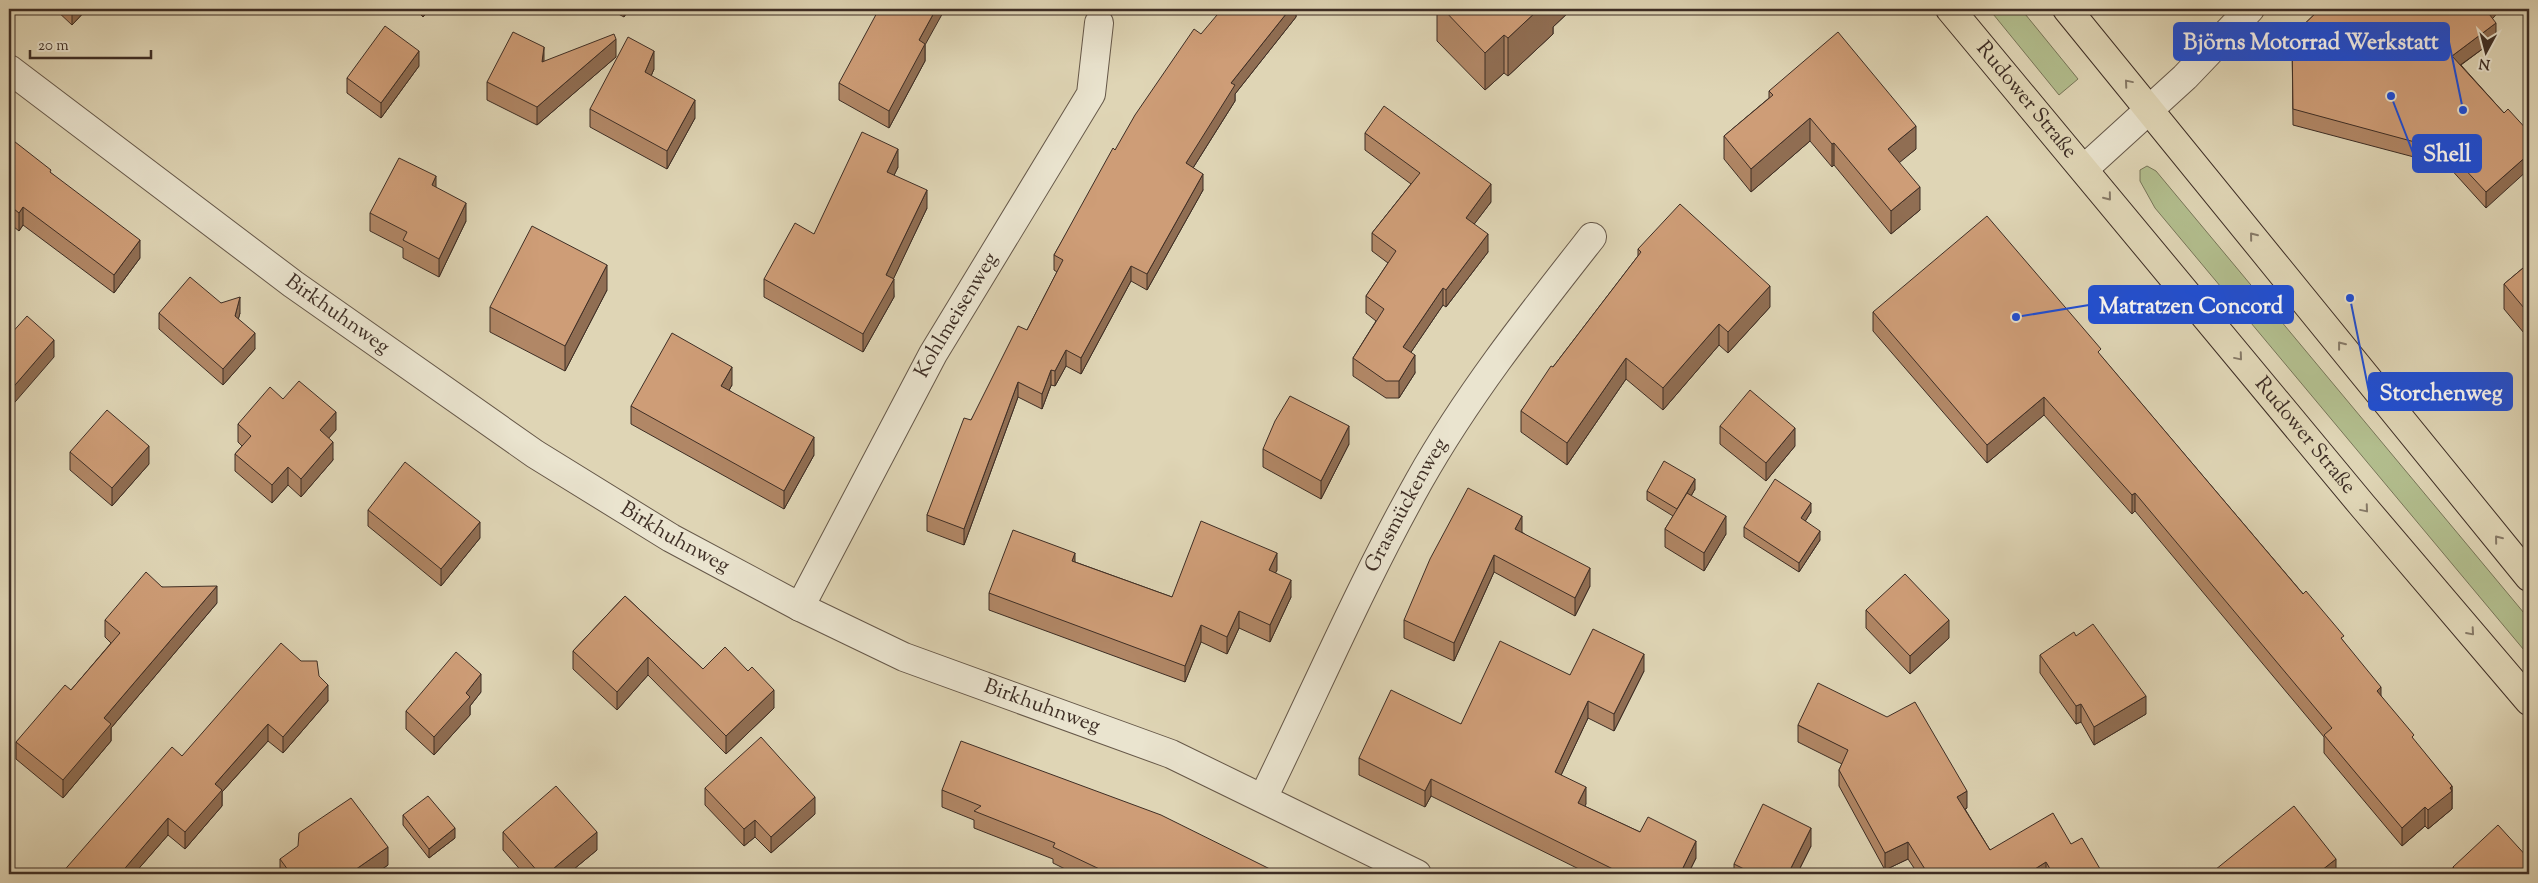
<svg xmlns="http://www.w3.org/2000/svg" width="2538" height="883" viewBox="0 0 2538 883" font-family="'Sorts Mill Goudy',serif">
	<rect width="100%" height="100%" fill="#dfd5b5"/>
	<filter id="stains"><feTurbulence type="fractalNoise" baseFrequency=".004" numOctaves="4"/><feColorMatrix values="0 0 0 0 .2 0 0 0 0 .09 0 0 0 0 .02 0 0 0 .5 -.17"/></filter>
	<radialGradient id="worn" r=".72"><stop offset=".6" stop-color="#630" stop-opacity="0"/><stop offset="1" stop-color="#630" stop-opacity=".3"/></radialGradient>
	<g fill="#b2bd8d" stroke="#787659">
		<path d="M1989 9H2021L2078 79 2059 95Z"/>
		<path d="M2147 166 2156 171 2529 619V656L2155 208 2140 181V170Z"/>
	</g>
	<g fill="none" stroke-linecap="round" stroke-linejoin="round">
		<defs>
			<g id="minor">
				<path id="s1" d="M9 69 293 284 535 454 671 538 800 607 904 657 1171 754 1417 874"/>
				<path d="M2084 169 2185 77 2250 9"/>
				<path id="s2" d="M800 607 933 354 1091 94 1099 23"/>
				<path id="s3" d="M1263 798C1315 692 1361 584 1419 481 1468 394 1530 316 1592 237"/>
			</g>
			<g id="major">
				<path id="s4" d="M1950 9 2362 505 2529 701"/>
				<path d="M2067 9 2529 577"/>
			</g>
		</defs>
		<use href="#minor" stroke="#665849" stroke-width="30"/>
		<use href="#major" stroke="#3e2e25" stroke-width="30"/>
		<use href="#minor" stroke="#eae4cf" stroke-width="28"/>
		<use href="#major" stroke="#dfd5b5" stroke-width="28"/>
	</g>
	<g fill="#b18766" stroke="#3e2e25">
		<path d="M55 9H87L72 25Z"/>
		<path d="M415 9H431L423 17Z"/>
		<path d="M609 9H629L624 17Z"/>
		<path d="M1296 9V17L1235 94V101L1193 168 1203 190 1147 290 1131 281 1081 374 1066 366 1055 386 1051 385 1042 409 1018 397 964 545 927 531V515L971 420 1027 330 1057 272 1054 270V255L1115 150Z"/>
		<path d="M1437 9H1572L1553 27V34L1508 76 1504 73 1485 90 1437 41Z"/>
		<path d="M2320 9H2501L2492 18 2496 39 2461 65 2504 113 2486 208 2448 166 2293 125 2292 36Z"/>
		<path d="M925 45V61L889 128 839 100V83Z"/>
		<path d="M616 57 537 125 487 100V82L544 62Z"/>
		<path d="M419 66 381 118 347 93V78Z"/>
		<path d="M654 69 651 76 695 118 667 169 590 127V109Z"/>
		<path d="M1769 91 1916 149 1899 162 1920 210 1891 234 1834 165 1832 167 1810 141 1751 192 1724 159V136L1769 98Z"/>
		<path d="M1365 133 1491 202 1474 224 1488 252 1446 307 1443 305 1411 352 1415 373 1399 398H1386L1353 376V358L1376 321 1366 313V296L1388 263 1372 251V233L1411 184 1365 150Z"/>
		<path d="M9 140 51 173 140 258 114 293 23 225 19 231 9 223Z"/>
		<path d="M898 167 894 175 927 208 893 279 894 297 863 352 764 297V279L814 234Z"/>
		<path d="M370 213 466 221 439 277 403 258V248L370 231Z"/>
		<path d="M1638 249 1770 307 1728 353 1719 345 1663 410 1626 379 1567 465 1521 432V411L1553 367 1638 256Z"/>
		<path d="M2529 263V339L2504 309V284Z"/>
		<path d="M607 290 565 371 490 332V307Z"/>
		<path d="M221 303 240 313 238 319 255 349 223 385 159 329V313Z"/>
		<path d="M1873 312 2101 356 2344 642 2381 696 2414 741 2452 786V809L2428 829 2425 826 2402 846 2324 753V737L2135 511 2132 514 2044 415 1987 463 1873 331Z"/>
		<path d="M732 385 729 390 814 455 784 509 631 424V406Z"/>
		<path d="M283 399 336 430 328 438 333 460 301 497 288 485 272 503 235 471V454L242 446 238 442V424Z"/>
		<path d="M1720 426 1795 446 1766 481 1720 444Z"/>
		<path d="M1349 444 1321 499 1263 467V449Z"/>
		<path d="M70 452 149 464 112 506 70 470Z"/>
		<path d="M1695 489 1691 496 1726 534 1704 571 1665 547V529L1673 516 1647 500V491Z"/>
		<path d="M368 510 480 538 441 586 368 526Z"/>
		<path d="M1811 512 1805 521 1820 540 1799 572 1744 537V527Z"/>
		<path d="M1522 532 1590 586 1575 616 1494 572 1454 661 1404 638V620Z"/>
		<path d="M1075 562 1172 597 1277 570 1275 573 1291 597 1270 642 1239 628 1227 654 1201 642 1185 682 989 610V593Z"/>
		<path d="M162 587 217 603 111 728V741L63 798 16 759V742L71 690 111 643 105 637V620Z"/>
		<path d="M625 596 703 669 748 671 774 708 726 754 648 675 617 710 573 669V651Z"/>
		<path d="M1866 610 1949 638 1910 674 1866 628Z"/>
		<path d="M2076 636 2146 714 2094 745 2081 722 2076 724 2040 673V655Z"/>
		<path d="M1644 671 1614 731 1588 718 1561 775 1586 804 1584 806 1696 858 1688 874H1589L1431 796 1425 807 1359 775V758L1461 724 1570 675Z"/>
		<path d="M319 676 328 701 283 753 268 741 222 792V806L185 849 168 835 134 874 182 756Z"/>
		<path d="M481 692 470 706V715L434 755 406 729V711Z"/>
		<path d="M1798 725 1967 808 1965 809 1990 850 2071 844 2103 874H1918L1908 859 1885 870 1839 786V770L1842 764 1798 742Z"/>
		<path d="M705 788 815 814 771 853 755 837 744 846 705 805Z"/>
		<path d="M942 790 1280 874H1075L1053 863V859L974 828V820L942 807Z"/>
		<path d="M403 815 455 838 429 858 403 825Z"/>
		<path d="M503 832 597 850 568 874H524L503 850Z"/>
		<path d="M1811 846 1797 874H1734V864Z"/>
		<path d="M280 859 388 865 375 874H280Z"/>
		<path d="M2453 867 2529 874H2453Z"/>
	</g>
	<g fill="#906e53" stroke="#3e2e25">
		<path d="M72 9H87L72 25Z"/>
		<path d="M423 9H431L423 17Z"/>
		<path d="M624 9H629L624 17Z"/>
		<path d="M936 9H945L925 45V61L889 128V111L919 40Z"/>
		<path d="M1290 9H1296V17L1235 94V101L1186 179V163L1231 83Z"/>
		<path d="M1539 9H1572L1553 27V34L1508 76V38Z"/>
		<path d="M2487 9H2501L2486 26V10Z"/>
		<path d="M2496 23V39L2452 71V56Z"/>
		<path d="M1504 35V73L1485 90V53Z"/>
		<path d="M616 39V57L537 125V107Z"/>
		<path d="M544 47V65L542 62Z"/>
		<path d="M419 51V66L381 118V103Z"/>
		<path d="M654 51V69L645 90V72Z"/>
		<path d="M695 100V118L667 169V151Z"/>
		<path d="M1810 118V141L1751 192V169Z"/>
		<path d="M1916 126V149L1888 172V149Z"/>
		<path d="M1834 143V165L1832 167V144Z"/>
		<path d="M898 149V167L887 190V172Z"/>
		<path d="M2529 154V169L2486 208V192Z"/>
		<path d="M1203 174V190L1147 290V274Z"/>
		<path d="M436 176V194L432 185Z"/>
		<path d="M1491 184V202L1466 235V218Z"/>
		<path d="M1920 187V210L1891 234V211Z"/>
		<path d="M927 190V208L891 284 894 279V297L863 352V334L886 275Z"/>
		<path d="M466 203V221L439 277V259Z"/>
		<path d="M23 207V225L19 231V213Z"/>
		<path d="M1488 234V252L1446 307V290Z"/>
		<path d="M140 240V258L114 293V275Z"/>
		<path d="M607 265V290L565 371V346Z"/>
		<path d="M1131 266V281L1081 374V358Z"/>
		<path d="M1770 286V307L1728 353V332Z"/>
		<path d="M1443 288V305L1403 364V347Z"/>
		<path d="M240 297V313L235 332V316Z"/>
		<path d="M1719 324V345L1663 410V388Z"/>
		<path d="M255 333V349L223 385V369Z"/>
		<path d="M54 340V357L9 409V392Z"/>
		<path d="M1066 350V366L1055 386V371Z"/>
		<path d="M1415 355V373L1399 398V381Z"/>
		<path d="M1626 358V379L1567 465V443Z"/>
		<path d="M732 367V385L721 404V386Z"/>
		<path d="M1051 370V385L1042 409V394Z"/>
		<path d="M1018 382V397L964 545V529Z"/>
		<path d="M2044 397V415L1987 463V445Z"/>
		<path d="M336 412V430L320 448V430Z"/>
		<path d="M1349 426V444L1321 499V481Z"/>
		<path d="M1795 428V446L1766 481V463Z"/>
		<path d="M814 437V455L784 509V491Z"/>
		<path d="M333 442V460L301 497V479Z"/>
		<path d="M149 446V464L112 506V488Z"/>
		<path d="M288 467V485L272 503V485Z"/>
		<path d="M1695 479V489L1678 518V509Z"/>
		<path d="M2135 493V511L2132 514V495Z"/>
		<path d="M1811 503V512L1801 528V518Z"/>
		<path d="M1522 516V534L1515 529Z"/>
		<path d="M1726 516V534L1704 571V553Z"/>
		<path d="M480 522V538L441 586V569Z"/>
		<path d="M1820 531V540L1799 572V563Z"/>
		<path d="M1075 553V570L1072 561Z"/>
		<path d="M1277 553V570L1269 586V570Z"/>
		<path d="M1494 555V572L1454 661V643Z"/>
		<path d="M1590 568V586L1575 616V598Z"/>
		<path d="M1291 580V597L1270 642V625Z"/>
		<path d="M217 586V603L111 728V741L63 798V780L104 718Z"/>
		<path d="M1239 611V628L1227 654V637Z"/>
		<path d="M1949 620V638L1910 674V656Z"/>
		<path d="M1201 625V642L1185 682V666Z"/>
		<path d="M1644 654V671L1614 731V714Z"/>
		<path d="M648 657V675L617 710V692Z"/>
		<path d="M481 674V692L470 706V715L434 755V737L466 693Z"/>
		<path d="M328 685V701L283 753V737Z"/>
		<path d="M2381 687V705L2377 691Z"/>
		<path d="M774 690V708L726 754V736Z"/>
		<path d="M2146 696V714L2094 745V727Z"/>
		<path d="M1588 701V718L1555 788V772Z"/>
		<path d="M2081 704V722L2076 724V706Z"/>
		<path d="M268 724V741L222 792V806L185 849V832L215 784Z"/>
		<path d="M1431 779V796L1425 807V791Z"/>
		<path d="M2452 786V809L2428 829V810Z"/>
		<path d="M1586 787V804L1578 820V803Z"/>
		<path d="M1967 791V808L1957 814V797Z"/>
		<path d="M815 797V814L771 853V837Z"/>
		<path d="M2425 807V826L2402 846V828Z"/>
		<path d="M168 818V835L134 874H120Z"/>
		<path d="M755 820V837L744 846V829Z"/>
		<path d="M455 828V838L429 858V849Z"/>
		<path d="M1811 828V846L1797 874H1788Z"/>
		<path d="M597 832V850L568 874H547Z"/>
		<path d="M1696 841V858L1688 874H1680Z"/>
		<path d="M1908 842V859L1885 870V853Z"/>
		<path d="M10 843V861L9 862V844Z"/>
		<path d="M388 847V865L375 874H349Z"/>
		<path d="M2336 859V874H2317Z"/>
		<path d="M2046 862V874H2027Z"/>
	</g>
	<g fill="#ce9d77" stroke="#3e2e25">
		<path d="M879 9H936L919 40 925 44 889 111 839 83Z"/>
		<path d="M1222 9H1290L1231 83 1235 85 1186 163 1203 174 1147 274 1131 266 1081 358 1066 350 1055 371 1051 370 1042 394 1018 382 964 529 927 515 964 418 971 420 1018 326 1027 330 1063 260 1054 255 1113 148 1115 150 1135 115 1194 29 1201 34Z"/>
		<path d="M1443 9H1539L1508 38 1504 35 1485 53Z"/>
		<path d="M2320 9H2487L2486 10 2496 23 2452 56 2504 113 2508 109 2529 132V154L2486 192 2448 151 2293 109 2292 36Z"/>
		<path d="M385 26 419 51 381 103 347 78Z"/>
		<path d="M513 32 544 47 542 62 614 34 616 39 537 107 487 82Z"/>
		<path d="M1838 32 1916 126 1888 149 1920 187 1891 211 1834 143 1832 144 1810 118 1751 169 1724 136 1773 95 1769 91Z"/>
		<path d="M628 37 654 51 645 72 695 100 667 151 590 109Z"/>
		<path d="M1384 106 1491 184 1466 218 1488 234 1446 290 1443 288 1403 347 1415 355 1399 381H1386L1353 358 1384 309 1366 296 1396 251 1372 233 1420 173 1365 133Z"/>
		<path d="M862 132 898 149 887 172 927 190 886 275 894 279 863 334 764 279 795 223 814 234Z"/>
		<path d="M10 138 51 170 50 172 140 240 114 275 23 207 19 213 9 205V140Z"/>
		<path d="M399 158 436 176 432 185 466 203 439 259 403 240 407 232 370 213Z"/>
		<path d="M1680 204 1770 286 1728 332 1719 324 1663 388 1626 358 1567 443 1521 411 1551 366 1553 367 1641 252 1638 249Z"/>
		<path d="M1987 216 2101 349 2098 352 2303 594 2306 591 2344 636 2341 638 2381 687 2377 691 2414 735 2412 737 2452 786 2450 788 2452 791 2428 810 2425 807 2402 828 2324 735 2332 728 2135 493 2132 495 2044 397 1987 445 1873 312Z"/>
		<path d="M532 226 607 265 565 346 490 307Z"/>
		<path d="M2529 263V314L2504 284Z"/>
		<path d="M190 277 221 303 240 297 235 316 255 333 223 369 159 313Z"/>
		<path d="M27 316 54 340 9 392V336Z"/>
		<path d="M672 333 732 367 721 386 814 437 784 491 631 406Z"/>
		<path d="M299 381 336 412 320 430 333 442 301 479 288 467 272 485 235 454 251 436 238 424 270 387 283 399Z"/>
		<path d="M1750 390 1795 428 1766 463 1720 426Z"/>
		<path d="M1290 396 1349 426 1321 481 1263 449 1275 421Z"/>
		<path d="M107 410 149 446 112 488 70 452Z"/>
		<path d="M1664 461 1695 479 1677 509 1647 491Z"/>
		<path d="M405 462 480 522 441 569 368 510Z"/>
		<path d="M1775 479 1811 503 1801 518 1820 531 1799 563 1744 527Z"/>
		<path d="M1468 488 1522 516 1515 529 1590 568 1575 598 1494 555 1454 643 1404 620 1430 559Z"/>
		<path d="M1687 493 1726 516 1704 553 1665 529Z"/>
		<path d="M1201 521 1277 553 1269 570 1291 580 1270 625 1239 611 1227 637 1201 625 1185 666 989 593 1013 530 1075 553 1072 561 1172 597Z"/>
		<path d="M146 572 162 587 217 586 104 718 111 724 63 780 16 742 65 685 71 690 120 633 105 620Z"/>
		<path d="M1905 574 1949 620 1910 656 1866 610Z"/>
		<path d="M625 596 703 669 725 647 748 671 752 667 774 690 726 736 648 657 617 692 573 651Z"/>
		<path d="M2093 624 2146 696 2094 727 2081 704 2076 706 2040 655 2074 632 2076 636Z"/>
		<path d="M1593 629 1644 654 1614 714 1588 701 1555 772 1586 787 1578 803 1640 832 1648 817 1696 841 1680 874H1623L1431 779 1425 791 1359 758 1391 690 1461 724 1500 641 1570 675Z"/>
		<path d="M281 643 301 661H317L319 676 328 685 283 737 268 724 215 784 222 790 185 832 168 818 120 874H61L172 747 182 756Z"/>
		<path d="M456 652 481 674 466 693 470 697 434 737 406 711Z"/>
		<path d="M1818 683 1887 717 1915 702 1967 791 1957 797 1990 850 2053 813 2071 844 2082 838 2103 874H2053L2046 862 2027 874H1928L1908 842 1885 853 1839 770 1848 750 1798 725Z"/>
		<path d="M761 737 815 797 771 837 755 820 744 829 705 788Z"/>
		<path d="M961 741 1161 815 1280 874H1110L1053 847 1055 843 974 811 981 806 942 790Z"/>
		<path d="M556 786 597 832 547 874H540L503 832Z"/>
		<path d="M428 796 455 828 429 849 403 815Z"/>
		<path d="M351 798 388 847 349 874H291L280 859 298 846 299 833Z"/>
		<path d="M1763 804 1811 828 1788 874H1754L1734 864Z"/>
		<path d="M2294 806 2336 859 2317 874H2210Z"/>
		<path d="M2498 825 2529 859V874H2460L2453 867Z"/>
	</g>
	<defs><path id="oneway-chevron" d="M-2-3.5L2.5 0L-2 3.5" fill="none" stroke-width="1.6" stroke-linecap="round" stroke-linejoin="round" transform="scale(1.25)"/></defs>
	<g stroke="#867966">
		<use href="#oneway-chevron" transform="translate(2128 83) rotate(-130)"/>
		<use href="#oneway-chevron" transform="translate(2108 197) rotate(51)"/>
		<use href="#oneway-chevron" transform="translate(2253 236) rotate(-129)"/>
		<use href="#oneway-chevron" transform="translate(2341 345) rotate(-128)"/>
		<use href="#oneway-chevron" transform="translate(2239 357) rotate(50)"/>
		<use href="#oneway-chevron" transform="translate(2365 509) rotate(50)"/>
		<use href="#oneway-chevron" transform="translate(2498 539) rotate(-129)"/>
		<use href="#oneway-chevron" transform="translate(2471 632) rotate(49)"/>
	</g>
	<g text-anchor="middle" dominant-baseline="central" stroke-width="4" stroke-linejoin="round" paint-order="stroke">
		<g font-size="21" fill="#3e2e25" stroke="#eae4cf">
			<text stroke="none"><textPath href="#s4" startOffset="119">Rudower Straße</textPath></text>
			<text stroke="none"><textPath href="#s1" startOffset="410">Birkhuhnweg</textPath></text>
			<text stroke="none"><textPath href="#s2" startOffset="331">Kohlmeisenweg</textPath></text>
			<text stroke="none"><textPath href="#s4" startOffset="555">Rudower Straße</textPath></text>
			<text stroke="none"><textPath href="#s3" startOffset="326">Grasmückenweg</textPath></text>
			<text stroke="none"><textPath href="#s1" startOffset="815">Birkhuhnweg</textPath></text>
			<text stroke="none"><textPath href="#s1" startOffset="1220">Birkhuhnweg</textPath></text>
		</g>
	</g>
	<path fill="none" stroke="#1d4ed8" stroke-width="2" d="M2463 110L2449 42M2391 96L2413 153M2016 317L2089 305M2350 298L2369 392"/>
	<g fill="#1d4ed8" stroke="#eae4cf" stroke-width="2">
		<circle cx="2463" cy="110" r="5"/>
		<circle cx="2391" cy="96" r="5"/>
		<circle cx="2016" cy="317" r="5"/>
		<circle cx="2350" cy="298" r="5"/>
	</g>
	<g fill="#1d4ed8" stroke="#1d4ed8" stroke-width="2">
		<rect x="2174" y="23" width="275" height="37" rx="5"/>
		<rect x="2413" y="135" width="68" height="37" rx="5"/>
		<rect x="2089" y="286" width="204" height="37" rx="5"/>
		<rect x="2369" y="373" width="143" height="37" rx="5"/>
	</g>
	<g font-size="22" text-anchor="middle" font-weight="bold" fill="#fff">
		<text x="2311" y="49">Björns Motorrad Werkstatt</text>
		<text x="2447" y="161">Shell</text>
		<text x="2191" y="313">Matratzen Concord</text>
		<text x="2441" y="400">Storchenweg</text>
	</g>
	<rect width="2538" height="883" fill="none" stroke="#dfd5b5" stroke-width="30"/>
	<rect x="10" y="10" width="2518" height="863" fill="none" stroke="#3e2e25" stroke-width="2.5"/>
	<rect x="15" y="15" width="2508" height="853" fill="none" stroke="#3e2e25"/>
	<g transform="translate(2486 52) rotate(187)" stroke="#eae4cf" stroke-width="4" paint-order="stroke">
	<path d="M0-4L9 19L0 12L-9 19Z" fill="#3e2e25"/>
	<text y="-8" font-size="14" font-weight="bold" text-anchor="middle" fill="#3e2e25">N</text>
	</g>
	<path d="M30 50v8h121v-8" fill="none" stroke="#3e2e25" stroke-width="2.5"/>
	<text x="38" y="50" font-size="15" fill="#3e2e25" stroke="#eae4cf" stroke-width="4" paint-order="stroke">20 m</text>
	<rect width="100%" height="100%" filter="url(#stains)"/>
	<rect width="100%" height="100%" fill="url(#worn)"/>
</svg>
